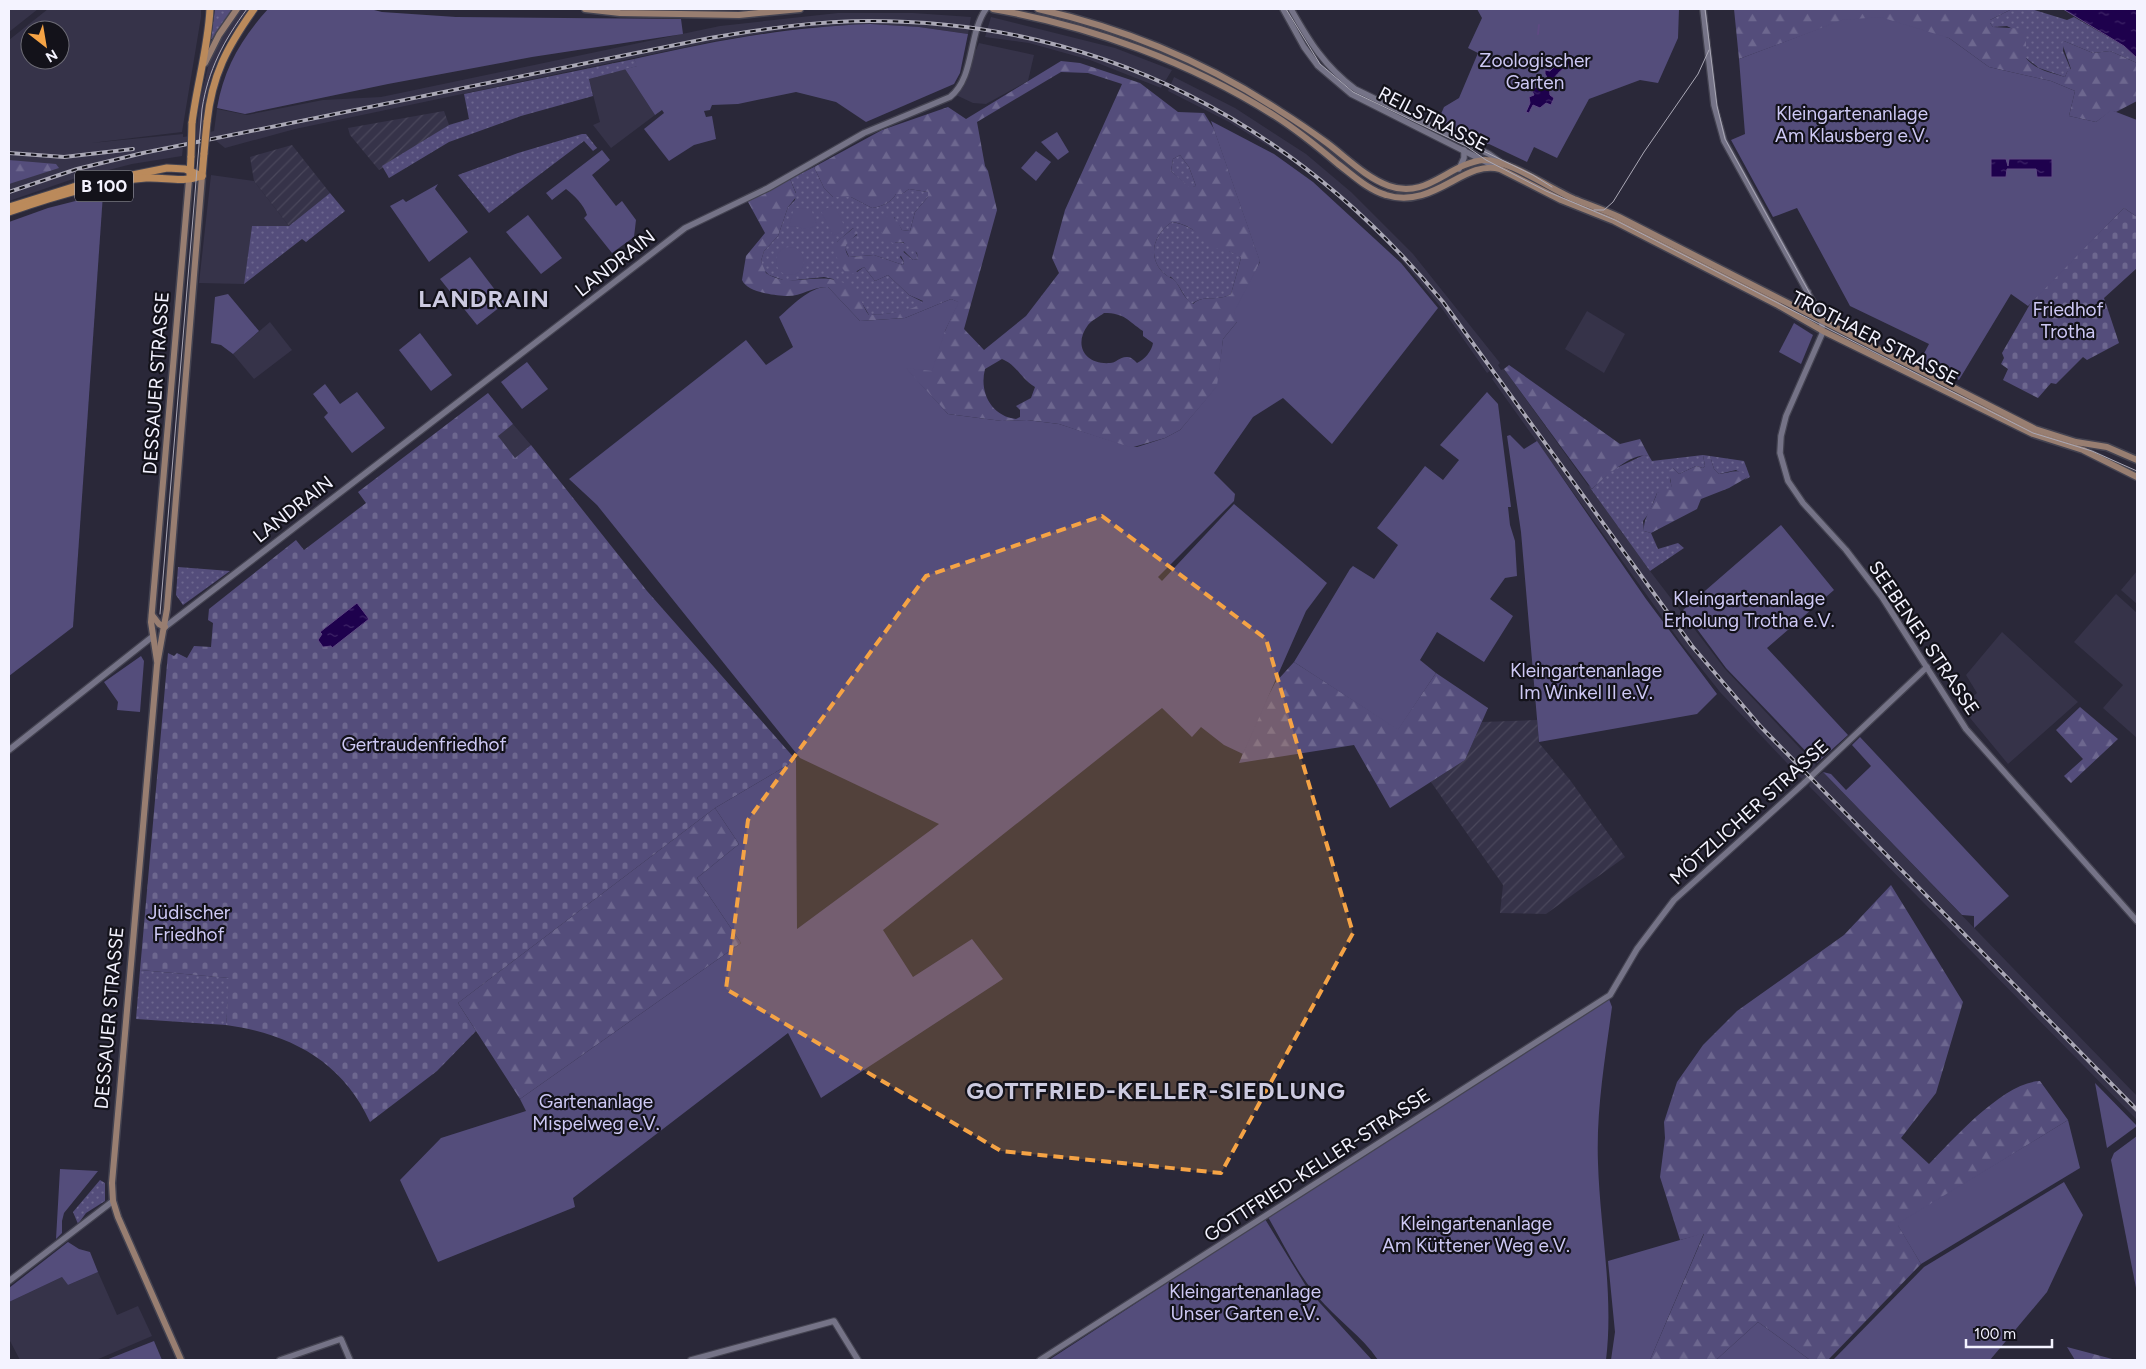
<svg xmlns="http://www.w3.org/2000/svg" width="2146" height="1369" viewBox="0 0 2146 1369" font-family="Figtree,sans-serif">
	<defs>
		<pattern id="industrial-furrows" width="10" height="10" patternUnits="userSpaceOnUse" patternTransform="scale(1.25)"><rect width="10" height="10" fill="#363349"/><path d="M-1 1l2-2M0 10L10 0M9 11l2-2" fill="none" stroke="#4a475b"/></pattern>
		<pattern id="grass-dots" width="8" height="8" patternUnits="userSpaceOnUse" patternTransform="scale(1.25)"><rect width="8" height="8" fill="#544d7b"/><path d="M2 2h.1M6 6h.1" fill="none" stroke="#6d678f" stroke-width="1.8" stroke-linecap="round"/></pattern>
		<pattern id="forest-firs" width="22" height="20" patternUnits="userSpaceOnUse" patternTransform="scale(1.25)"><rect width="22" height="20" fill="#544d7b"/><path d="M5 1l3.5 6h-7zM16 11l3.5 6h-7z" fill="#6d678f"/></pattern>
		<pattern id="cemetery-stones" width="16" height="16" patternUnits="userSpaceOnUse" patternTransform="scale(1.25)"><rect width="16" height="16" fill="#544d7b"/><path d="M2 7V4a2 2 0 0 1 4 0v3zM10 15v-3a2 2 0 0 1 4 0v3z" fill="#6d678f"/></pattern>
		<pattern id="water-ripples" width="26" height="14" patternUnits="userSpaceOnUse" patternTransform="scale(1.25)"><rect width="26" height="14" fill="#1e014d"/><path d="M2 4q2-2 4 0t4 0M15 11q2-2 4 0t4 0" fill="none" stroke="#3f2668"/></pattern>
	</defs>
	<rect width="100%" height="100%" fill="#2a2839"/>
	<g fill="#363349" fill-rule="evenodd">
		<path d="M9 9H38L9 32Z"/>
		<path d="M48 9H201V17L182 132 91 143 183 134V137L196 135 200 100 208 67 219 43 242 9H249L225 44 212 74 204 107 202 134 214 131 217 109 247 115 323 100 381 97 720 26 838 13H913L971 17 968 34 919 27 870 24 795 28 715 41 295 129 225 148 215 140 183 147 182 156 132 164 73 179 9 201V172L29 163 9 160V40ZM30 30H60V60H30Z"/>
		<path d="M991 17 1115 48 1172 70 1161 88 1090 60 1029 43 985 37Z"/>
		<path d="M979 43 1034 55 1028 81 986 104 973 103 956 95Z"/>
		<path d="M625 69 655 115 611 148 593 125 600 122 589 79Z"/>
		<path d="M1174 77 1235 108 1306 154 1351 192 1413 254 1500 363 1498 365 1501 370 1504 369 1650 571 1725 669 1816 765 1813 771 1818 776 1823 772 2137 1096V1120L1809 786 1811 782 1806 777 1802 779 1720 692 1681 643 1492 379 1494 376 1490 371 1487 373 1443 310 1391 247 1335 194 1296 163 1229 122 1168 91Z"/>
		<path d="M211 175 254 181 289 226H252L244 284 199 283Z"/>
		<path d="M1587 311 1625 334 1604 373 1565 349Z"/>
		<path d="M270 322 292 350 254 379 233 354Z"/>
		<path d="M513 424 531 445 515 458 497 436Z"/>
		<path d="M2137 571V604L2121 590Z"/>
		<path d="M2116 594 2137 613V738L2103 708 2123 685 2074 642Z"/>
		<path d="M2002 632 2078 702 2008 764 1961 707 1977 693 1966 675Z"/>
		<path d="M98 1272 117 1315 138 1306 152 1336 96 1360H20L9 1339V1302L62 1277 68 1285Z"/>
	</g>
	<g fill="url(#industrial-furrows)">
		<path d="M444 111 449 125 379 170 350 135 348 128Z"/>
		<path d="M292 145 330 193 289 226 254 181 250 157Z"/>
		<path d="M1537 720 1539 743 1570 780 1625 857 1546 914 1500 913 1503 885 1431 782 1465 760 1482 722Z"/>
	</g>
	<g fill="url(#grass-dots)">
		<path d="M215 9H233L212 39H211Z"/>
		<path d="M2012 9H2031L2067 20 2074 17 2124 46 2137 58V63L2110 51 2093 53 2064 41 2063 51 2071 70 2067 72 2065 77 2039 68 2026 58V36L2007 26 1993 27 1990 23V20Z"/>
		<path d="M634 59 638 66 589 79 593 96 521 116 449 142 389 178 382 166 449 125 469 119 464 94Z"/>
		<path d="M582 134H586L597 148 593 151 584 141 489 213 458 175 518 153Z"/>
		<path d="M1180 155 1189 167 1196 186 1189 188 1171 171 1173 159Z"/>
		<path d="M814 167 824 188 833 197H851L872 208C881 207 892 202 896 194H902L909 189 928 192V197L915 212 910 231 902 230 894 217 895 243C905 239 918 250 918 259L913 260 904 251 900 257 904 262 903 265 874 255 849 257 845 248 848 241 857 235 853 228 837 242 857 272 864 267 875 281 888 275 909 295 923 302C916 312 881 315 869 315L862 303 833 279 824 277 786 281 769 275 763 269 761 261 764 251 778 236 788 207 795 200 796 193 790 179Z"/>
		<path d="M330 193 345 211 306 242 302 239 244 284 252 226H289Z"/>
		<path d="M1172 222C1198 226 1214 249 1238 254L1241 258 1231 294C1219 302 1204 294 1192 304 1184 299 1181 286 1173 279 1168 274 1172 280 1166 275 1146 259 1153 234 1172 222Z"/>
		<path d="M1644 455 1649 456 1652 461 1703 455 1705 466 1703 468 1696 466 1679 474 1673 468 1670 480 1673 491 1657 493 1649 513 1643 521 1644 531 1651 533 1658 549 1678 543 1684 548 1650 571 1588 485 1592 489 1612 470Z"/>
		<path d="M1710 456 1744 461 1750 477 1744 480 1748 477 1736 470 1719 474 1714 469Z"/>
		<path d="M178 567 230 571 183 605 176 595Z"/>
		<path d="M140 970 230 978 226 1025 136 1019Z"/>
		<path d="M100 1180 105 1183V1201L86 1213 78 1224 73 1212Z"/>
	</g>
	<g fill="url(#forest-firs)" fill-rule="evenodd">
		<path d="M1734 9H2012L1990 20V23L1993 27 2026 29V58C2035 70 2052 73 2065 77L2067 72 2071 69 2062 43 2064 41 2093 53 2110 51 2137 63V101L2116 112 2111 111 2096 122 2069 116 2075 91 2051 81 1989 67 1949 38 1842 21 1739 59Z"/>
		<path d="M1061 61 1080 63 1140 83 1178 112 1204 113 1214 129 1260 261 1237 322 1223 339 1218 386 1180 430 1165 438 1130 448 1059 424 1027 420 1002 421 948 414 905 368 945 331 958 302 951 299 905 318 860 321 828 287C812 286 802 297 785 296 772 295 747 292 742 280L746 256 765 233 747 200 790 179 797 196 788 207 778 236 764 251 761 261 766 273C794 292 827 264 855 291 862 298 863 308 869 315 881 315 917 311 923 301L909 295 888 275 875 281 864 267 850 275C841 271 831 251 837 242 841 237 849 233 853 228L858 233C851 241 840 244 849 257L874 255 903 265 904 262 898 250 900 249 913 260 918 259 917 253 903 242 893 243 883 238 878 220 890 215 897 220 902 230 910 231 915 212 928 197V192L909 189 902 194H896C892 202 881 207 872 208L851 197H833L824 188 814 167 882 130 948 107 966 119ZM1061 72 1088 73 1122 84 1065 210 1052 258 1059 273 1026 316 984 350 964 329 997 210 988 171 985 166 977 122ZM1180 155 1189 167 1196 186 1189 187 1171 171 1173 159ZM1172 222C1197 226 1198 238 1216 248 1224 252 1236 251 1241 258L1231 294C1219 302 1203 294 1193 304 1185 300 1181 289 1176 282 1173 278 1170 278 1166 275 1146 259 1153 234 1172 222ZM1104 313C1125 313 1128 321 1143 331V336L1153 343C1152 351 1144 360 1137 363 1134 360 1131 357 1128 357 1120 356 1116 363 1110 363 1085 365 1073 345 1088 325 1092 320 1099 317 1104 313ZM1002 359C1017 365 1021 379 1035 387L1031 398 1016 406 1020 410V417L1016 419C991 416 979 392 985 369Z"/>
		<path d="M9 160 56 164 59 168 9 184Z"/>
		<path d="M1509 365 1620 444 1640 439 1649 456C1632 451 1604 478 1592 489L1504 369Z"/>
		<path d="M1703 455 1710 456 1714 469 1719 474C1730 473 1740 467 1748 477L1729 488 1701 499 1697 509 1651 533 1644 531C1643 517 1653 507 1657 493L1664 490H1672L1669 471 1673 468 1679 474 1696 466 1703 468 1705 466Z"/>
		<path d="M1294 662 1398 729 1436 673 1488 708 1465 760 1390 808 1354 745 1239 763 1258 716 1275 683Z"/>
		<path d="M2080 707 2118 739 2071 783 2064 776 2083 759 2056 730Z"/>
		<path d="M715 808 739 844 697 878 741 943 520 1099 458 1003Z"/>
		<path d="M1891 885 1963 1002 1936 1093 1901 1138 1929 1164C1954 1138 2004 1082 2040 1081L2068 1120 1898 1225 1921 1264 1828 1360H1810L1758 1322 1716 1360H1650L1704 1234 1680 1240 1660 1177 1665 1138 1664 1122 1677 1082 1703 1045 1737 1011 1844 935Z"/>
		<path d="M2067 1347 2116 1360H2075Z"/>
	</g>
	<g fill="url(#cemetery-stones)">
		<path d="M2124 208 2137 217V268L2104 298 2119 343 2087 360 2083 357 2056 384 2051 383 2038 398 2003 380 2008 369 2001 364 2004 358 2002 353 2033 299Z"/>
		<path d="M488 393 513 424 498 436 515 458 531 445 647 591 796 760 715 808 458 1003 476 1031 437 1071 370 1122C342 1061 290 1034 226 1025L229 978 140 970 168 653 174 656 177 653 187 658 194 646 211 647 213 623 208 620 209 609 296 540 304 550 366 503 358 492Z"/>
	</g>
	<g fill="#544d7b">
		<path d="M268 9H370L382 12 456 17 681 19 683 34 532 57 388 84 245 114 217 108C224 68 241 39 268 9Z"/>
		<path d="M1477 9H1679L1678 38 1658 83 1640 80 1589 99 1557 158 1534 147 1527 162 1489 144H1482L1438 121 1444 107 1459 98 1478 53 1468 48 1482 18Z"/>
		<path d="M1880 17 1949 38 1989 67 2051 81 2075 91 2069 116 2096 122 2111 110 2137 120V217L2124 208 2028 306 2011 294 1959 380 1920 361 1929 344 1850 306 1797 208 1773 217 1731 140 1745 134 1739 59 1842 20Z"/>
		<path d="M870 24 919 27 968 34 960 73 954 84 866 122 836 102 796 92 738 104 712 105 710 110 704 111 706 117 712 116 716 139 694 145 669 161 644 129 664 113 662 110 655 115 625 69 637 66 634 59C715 41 786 27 870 24Z"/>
		<path d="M1211 121 1274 154 1313 182 1401 263 1438 308 1332 444 1283 398 1253 417 1214 473 1235 494 1234 501 1158 577 1162 581 1234 504 1327 583 1306 611 1243 754 1224 745 1201 727 1192 737 1162 708 883 930 913 977 972 939 1003 979 821 1098 788 1033 573 1198 575 1207 438 1262 400 1180 441 1138 526 1111 520 1099 741 943 697 878 739 844 715 808 796 760 797 929 939 824 800 758 597 505 569 479 746 340 766 365 793 347 779 317C792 306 810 286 828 287L860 321 905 318 951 299 959 302 945 331 932 371 906 368 948 414 1002 421 1027 420 1059 424 1130 447H1137L1165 438 1180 430 1217 386 1223 339 1237 322 1234 312 1260 262Z"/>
		<path d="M1057 132 1069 152 1058 160 1041 142Z"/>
		<path d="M602 150 610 160 592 175 616 206 622 201 636 220 634 237 612 253 584 218 587 215C584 205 574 195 566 189L552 200 546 193Z"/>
		<path d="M1036 151 1051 162 1036 181 1021 168Z"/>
		<path d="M438 184 435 189 468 232 429 262 390 206 403 199 406 202Z"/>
		<path d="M103 194 73 627 9 676V222L48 208Z"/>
		<path d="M834 205 846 229 833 236 821 211Z"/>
		<path d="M794 208 811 209 817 225 808 229 789 226Z"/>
		<path d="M528 215 562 258 541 274 506 232Z"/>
		<circle cx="790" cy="261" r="14"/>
		<path d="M470 257 505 303 477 325 440 279Z"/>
		<path d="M228 294 259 331 233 354 221 345 211 343 215 297Z"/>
		<path d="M1794 323 1813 335 1801 364 1779 352Z"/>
		<path d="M420 333 452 375 431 391 399 350Z"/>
		<path d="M527 362 548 389 522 409 501 382Z"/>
		<path d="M325 384 340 404 357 392 385 428 352 453 324 417 328 413 313 394Z"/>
		<path d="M1487 392 1498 404 1511 507H1508L1510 525 1515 541 1517 576 1505 578 1490 599 1513 616 1484 662 1437 632 1420 660 1436 673 1398 730 1294 662 1350 569 1353 566 1374 579 1398 545 1377 528 1425 466 1443 480 1459 460 1440 445Z"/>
		<path d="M1510 435 1524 449 1537 441 1646 599 1717 694 1697 714 1539 742 1521 532 1507 436Z"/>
		<path d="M1781 525 1834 590 1767 648 1848 735 1817 763 1726 668 1683 610Z"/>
		<path d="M141 656 144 661 140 712 117 710 118 702 104 682Z"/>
		<path d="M1860 737 2009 896 1974 928V916L1962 915 1823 772 1831 774 1846 790 1868 769 1871 766 1852 745Z"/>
		<path d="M1609 999 1612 1007C1605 1059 1596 1111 1598 1163 1600 1228 1614 1295 1606 1360H1378C1362 1336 1336 1319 1317 1296 1297 1273 1283 1243 1268 1217Z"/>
		<path d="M2095 1083 2137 1126 2107 1148Z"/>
		<path d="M2068 1120 2080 1168 1921 1264 1897 1224Z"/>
		<path d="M2137 1136V1293L2111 1160 2114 1153Z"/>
		<path d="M60 1169 98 1171 64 1213 62 1221V1233L56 1239Z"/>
		<path d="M2064 1182 2083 1215 2047 1292 1990 1360H1833L1924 1267Z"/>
		<path d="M1265 1219 1309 1291 1372 1360H1049Z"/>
		<path d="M1704 1233 1650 1360H1611L1615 1332 1608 1261Z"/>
		<path d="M68 1242 79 1249 90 1252 98 1272 68 1285 62 1277 9 1302V1288Z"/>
		<path d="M1758 1322 1810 1360H1716Z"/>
		<path d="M154 1341 162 1360H106Z"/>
	</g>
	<g fill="url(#water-ripples)" stroke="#5e4a82">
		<path d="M2063 9H2137V58L2124 46Z"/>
		<path d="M1569 59 1571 60 1568 68H1564C1555 75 1548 84 1550 95L1554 98 1551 105 1546 103 1540 108 1533 105 1529 113 1526 112 1530 103 1529 97 1534 95 1531 89 1541 86 1546 88 1550 82 1545 74V70L1550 71 1558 63 1562 66Z"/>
		<path d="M1991 159H2006L2008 166 2009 159H2052V177H2037L2036 169H2007L2006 177H1991Z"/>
		<path d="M357 603 369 619 332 648 331 646 323 647 318 640 322 634 320 632Z"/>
	</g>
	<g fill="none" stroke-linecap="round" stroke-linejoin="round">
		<path stroke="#5e4a82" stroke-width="2" d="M1538 34 1539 25"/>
		<defs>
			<g id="tertiary">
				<path d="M1283 9 1304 47 1318 66 1351 94 1498 168"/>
				<path d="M1291 9C1309 41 1325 67 1355 89L1489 154 1503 164"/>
				<path d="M1703 9 1714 105 1724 141 1813 302 1822 323V334L1786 416 1781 436 1780 453 1788 481 1803 503 1846 550 1882 597 1966 729 2137 921"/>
				<path d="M1459 169 1464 158V150"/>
				<path d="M1795 307 1805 303 1808 292"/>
				<path d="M165 627 685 228 768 188 864 133 950 97C975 77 968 34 986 9"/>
				<path d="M9 750 152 637"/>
				<path d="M9 1281 113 1201"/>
				<path d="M280 1360 341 1339 350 1360"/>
				<path d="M691 1360 834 1321 858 1360"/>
				<path d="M1040 1360 1610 995 1637 949 1674 900 1803 784 1927 667"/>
			</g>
			<g id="secondary">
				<path d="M585 9 620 13 739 15 800 9"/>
				<path d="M993 9C1091 26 1190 62 1275 116 1297 130 1318 147 1338 164 1353 175 1368 190 1386 195 1434 210 1464 159 1500 169L1561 200 1614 221 1776 304 1823 331 2033 434 2083 450 2137 477"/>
				<path d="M1038 9C1123 28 1207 63 1280 111 1296 121 1312 132 1327 143 1347 158 1365 177 1389 186 1427 200 1449 163 1484 160 1507 159 1551 189 1574 199 1589 205 1604 210 1619 217L2035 429 2076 442 2107 447 2137 460"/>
				<path d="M205 63 219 35 237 9"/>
				<path d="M152 615 159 624 165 627"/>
				<path d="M157 661 151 622 189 180"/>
				<path d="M181 1360 118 1217 113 1201 112 1183 157 665 167 609 202 176"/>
			</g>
			<g id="primary">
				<path d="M207 122C212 75 227 47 254 9"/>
				<path d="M192 123C197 84 208 48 210 9"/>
				<path d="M190 175 191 156"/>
				<path d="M202 176 204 153"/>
				<path d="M9 207 73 187 167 168 185 169 202 176"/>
				<path d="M9 212C49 198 103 181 146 178 166 177 182 183 202 176"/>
			</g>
		</defs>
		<use href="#tertiary" stroke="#444351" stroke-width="8"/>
		<use href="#secondary" stroke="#444351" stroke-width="9"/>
		<use href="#primary" stroke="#444351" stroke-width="9"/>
		<use href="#tertiary" stroke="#757387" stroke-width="5.5"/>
		<use href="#secondary" stroke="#987e71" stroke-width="6"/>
		<use href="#primary" stroke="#bb8a5b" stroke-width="7"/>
		<g stroke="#aaa8b6" stroke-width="1">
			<path d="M1286 9 1320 64 1353 92 1466 146 1486 160 1546 191 1615 220 2033 433 2092 451 2137 471"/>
			<path d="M1705 9 1717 106 1725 139 1821 314 1835 328"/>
			<path d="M1475 147 1533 175 1552 187"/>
			<path d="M1594 210H1604L1613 202 1644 152 1698 74 1709 50"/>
			<path d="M160 614 202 109C208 70 224 40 247 9"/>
		</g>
		<defs>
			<g id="rail">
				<path d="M9 153 64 157 133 149"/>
				<path d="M9 192 77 169 143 153 710 38C763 29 816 21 870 21 1102 21 1297 125 1443 302L1692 646 1761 727 2137 1110"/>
			</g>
		</defs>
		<use href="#rail" stroke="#aaa8b6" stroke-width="4"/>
		<use href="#rail" stroke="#13121a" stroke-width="2" stroke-dasharray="5.5" stroke-linecap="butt"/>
		<defs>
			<g id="primary-bridge">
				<path d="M204 153 207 122"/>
				<path d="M191 156 192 123"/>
			</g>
		</defs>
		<use href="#primary-bridge" stroke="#444351" stroke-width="9" stroke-linecap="butt"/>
		<use href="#primary-bridge" stroke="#bb8a5b" stroke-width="7"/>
	</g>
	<path fill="#f5a345" fill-opacity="0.2" stroke="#f5a345" stroke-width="4" stroke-dasharray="10 6" stroke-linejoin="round" d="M1102 516 1266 639 1353 933 1221 1173 1001 1151 726 989 748 820 926 576Z"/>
	<g text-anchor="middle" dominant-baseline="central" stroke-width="4.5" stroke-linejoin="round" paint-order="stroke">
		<rect fill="#13121a" stroke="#b0b0ba" stroke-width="1" x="75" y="170.5" width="58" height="31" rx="4"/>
		<g font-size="18" font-weight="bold" fill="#f4f3ff">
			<text x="104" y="186">B 100</text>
		</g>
		<g font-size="19" fill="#cec9f5" stroke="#13121a">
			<text x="1535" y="60">Zoologischer<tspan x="1535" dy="22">Garten</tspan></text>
			<text x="1852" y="113">Kleingartenanlage<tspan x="1852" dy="22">Am Klausberg e.V.</tspan></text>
			<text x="2068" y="309">Friedhof<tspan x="2068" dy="22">Trotha</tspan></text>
			<text x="1749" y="598">Kleingartenanlage<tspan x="1749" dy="22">Erholung Trotha e.V.</tspan></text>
			<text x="1586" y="670">Kleingartenanlage<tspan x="1586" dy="22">Im Winkel II e.V.</tspan></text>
			<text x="424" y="744">Gertraudenfriedhof</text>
			<text x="189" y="912">Jüdischer<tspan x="189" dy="22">Friedhof</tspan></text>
			<text x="596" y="1101">Gartenanlage<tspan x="596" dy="22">Mispelweg e.V.</tspan></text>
			<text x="1476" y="1223">Kleingartenanlage<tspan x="1476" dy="22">Am Küttener Weg e.V.</tspan></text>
			<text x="1245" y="1291">Kleingartenanlage<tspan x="1245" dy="22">Unser Garten e.V.</tspan></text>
		</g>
		<g font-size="19" fill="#f4f3ff" stroke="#13121a">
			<text transform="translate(1433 119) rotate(27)">REILSTRASSE</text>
			<text transform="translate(615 263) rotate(-38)">LANDRAIN</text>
			<text transform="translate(1875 338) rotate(27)">TROTHAER STRASSE</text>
			<text transform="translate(156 383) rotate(-86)">DESSAUER STRASSE</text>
			<text transform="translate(293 509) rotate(-38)">LANDRAIN</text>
			<text transform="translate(1924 638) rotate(56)">SEEBENER STRASSE</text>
			<text transform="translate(1749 812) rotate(-42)">MÖTZLICHER STRASSE</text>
			<text transform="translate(109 1018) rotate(-85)">DESSAUER STRASSE</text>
			<text transform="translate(1317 1165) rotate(-33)">GOTTFRIED-KELLER-STRASSE</text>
		</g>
		<g font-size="24" font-weight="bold" letter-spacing="1" fill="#cccae0" stroke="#13121a">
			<text x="484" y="298">LANDRAIN</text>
			<text x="1156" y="1090">GOTTFRIED-KELLER-SIEDLUNG</text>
		</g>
	</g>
	<rect width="2146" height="1369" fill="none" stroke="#f4f3ff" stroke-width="20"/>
	<g transform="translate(45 45) rotate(149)"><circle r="24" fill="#13121a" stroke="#6d6c76"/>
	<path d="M0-4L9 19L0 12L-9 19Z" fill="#f5a345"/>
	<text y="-8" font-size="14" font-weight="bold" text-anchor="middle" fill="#f4f3ff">N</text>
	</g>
	<path d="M1966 1339v8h86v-8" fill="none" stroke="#f4f3ff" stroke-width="2.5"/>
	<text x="1974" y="1339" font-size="15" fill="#f4f3ff" stroke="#13121a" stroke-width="4" paint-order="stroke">100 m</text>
</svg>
